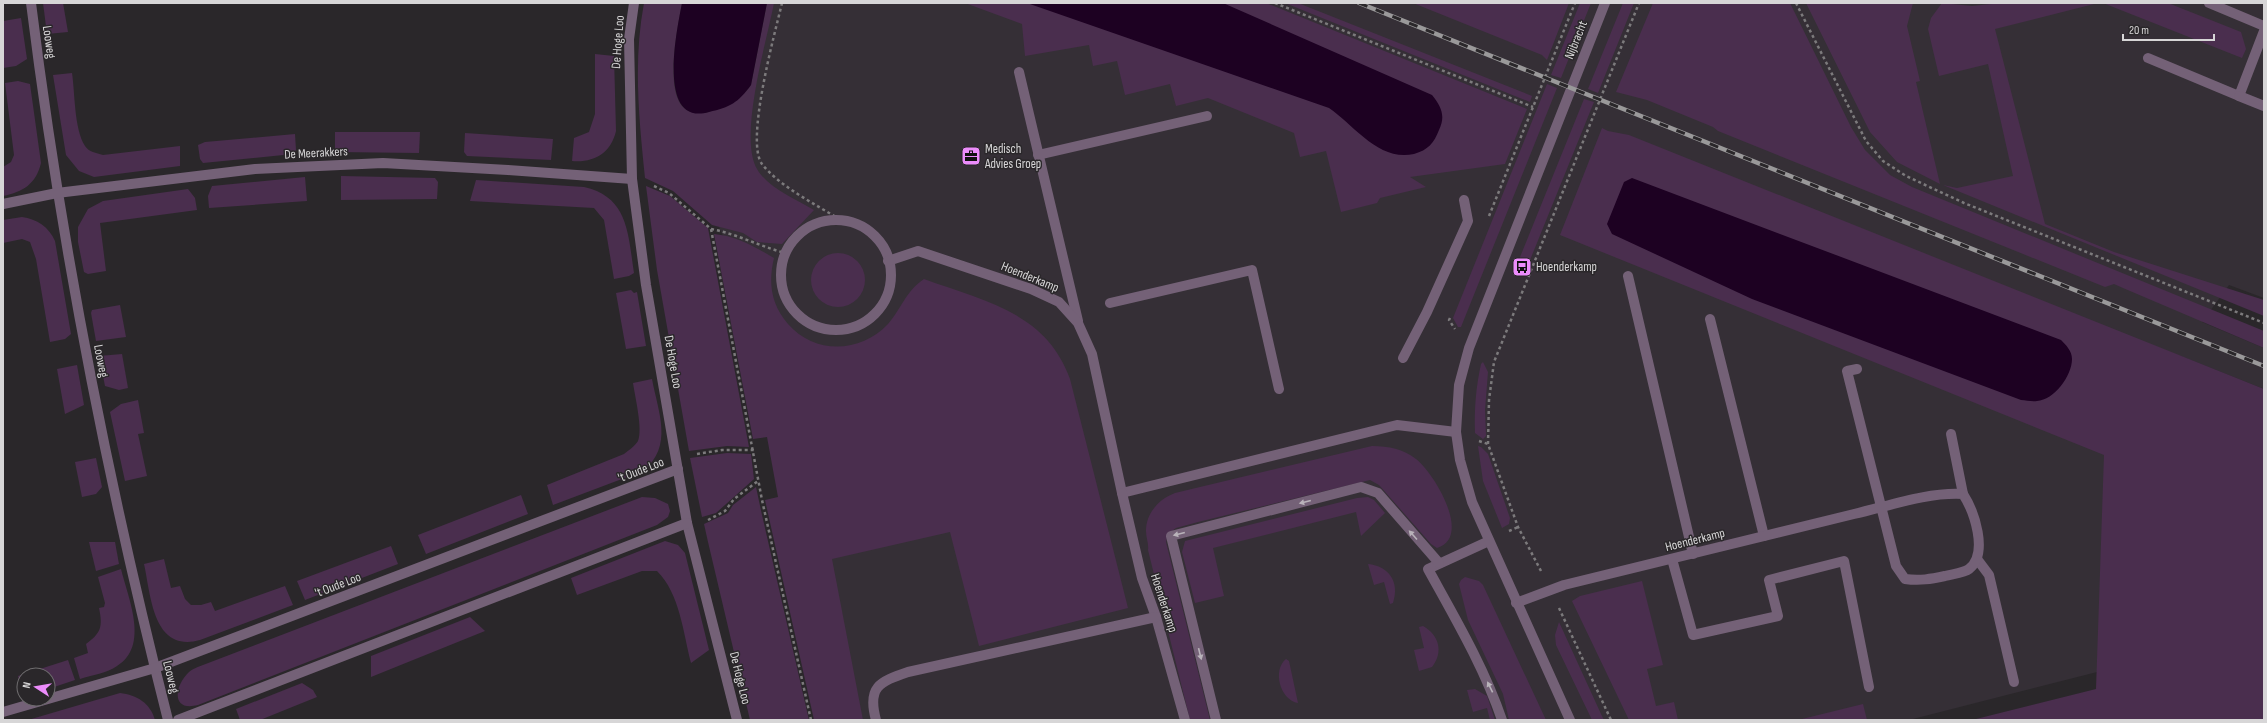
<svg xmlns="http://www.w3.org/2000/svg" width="2267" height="723" viewBox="0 0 2267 723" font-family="'Sofia Sans Condensed',sans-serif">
	<rect width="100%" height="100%" fill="#2a272a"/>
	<path fill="#352f36" d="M662 3H2264V298L2229 285 2202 322 2264 348V389L2178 355 2097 672 1909 720H857L778 363 703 190 657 40Z"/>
	<g fill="#4a2e4e">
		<path d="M43 3H63L68 32 47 34Z"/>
		<path d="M644 3H682C678 26 660 107 693 112 700 113 705 114 711 111 727 103 741 100 751 85L767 3H774C767 40 738 137 757 169 768 188 796 199 814 210L782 244 757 242 743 233 712 225 673 191 645 178C639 119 633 61 644 3Z"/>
		<path d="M965 3H1266L1527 109 1505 164 1410 177 1426 187 1380 198 1377 203 1341 212 1326 151 1300 157 1294 133 1208 98 1176 106 1170 84 1125 95 1117 61 1093 66 1089 45 1025 56 1022 24Z"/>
		<path d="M1285 3H1298L1532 96 1530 102Z"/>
		<path d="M1413 3H1569L1547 60 1542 55Z"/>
		<path d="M1580 3H1591L1561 78 1551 75Z"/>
		<path d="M1623 3H1634L1598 93 1588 89Z"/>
		<path d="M1653 3H1790L1851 127 1865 150 1890 175 1912 187 2264 331V348L2123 288 2114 284 2105 287 1718 131 1713 127 1647 100 1616 92Z"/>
		<path d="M1806 3H1913L1907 26 1920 81 1916 82 1940 184 1897 162 1870 132Z"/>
		<path d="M1942 3 1972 6 2001 3H2098L1995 29 2045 224 2114 252 2264 300V316L1943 185 1957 188 2013 176 1988 64 1939 76 1928 29 1931 18Z"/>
		<path d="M2103 3H2168L2241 32 2246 49 2242 58Z"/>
		<path d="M21 18 27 59 16 66 3 68V21Z"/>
		<path d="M595 54 614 56 616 131C611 153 594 163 572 161L574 138 589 132 595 114Z"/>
		<path d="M72 73C75 92 74 129 85 146 89 152 96 153 103 155L180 146V166L94 177 79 171 66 155 53 75Z"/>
		<path d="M18 81 30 84 41 163C36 184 23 192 3 196V167L11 162 14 155 5 83Z"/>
		<path d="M1547 84 1557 88 1461 327H1458L1453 318Z"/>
		<path d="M1584 99 1594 102 1526 270 1519 268 1520 263 1518 262Z"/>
		<path d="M1602 128 1608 131 1629 135 2264 389V720H1972L2096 689 2104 455 1560 235Z"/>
		<path d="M335 132H420L419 153 335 152Z"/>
		<path d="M465 133 553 139 551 160 467 156 464 152Z"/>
		<path d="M295 134 296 150 293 154 203 163 200 159 198 145 205 142Z"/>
		<path d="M341 176 435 178 438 182 437 199 341 200Z"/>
		<path d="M305 177 307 201 209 208 208 196 212 186Z"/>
		<path d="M476 180 584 187C629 197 628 235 634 273L629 276 614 279 604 220 594 208 470 201Z"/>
		<path d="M646 186 670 196 708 228 749 447 727 446 689 451 657 270Z"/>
		<path d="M188 189 195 198 197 210 100 223 106 271 88 274 84 272 78 242V227L88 209 103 201Z"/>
		<path d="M22 217C37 219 49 227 55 241L71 334 65 339 50 342 36 259 30 242 22 239 3 243V220Z"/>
		<path d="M714 234C737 236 755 247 774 258 768 283 771 304 788 324 815 355 861 353 888 324 902 308 905 292 924 279 984 301 1046 312 1070 379L1128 608 979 646 950 532 832 559 863 720H814L765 500 778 497 767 437 753 439Z"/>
		<circle cx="838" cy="280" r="27"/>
		<path d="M631 290 634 293 637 292 646 346 626 349 616 293Z"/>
		<path d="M120 305 126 337 96 341 91 313 92 310Z"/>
		<path d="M122 354 128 388 119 390 105 386 99 356Z"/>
		<path d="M1483 362 1488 372 1485 410 1486 436 1483 439 1475 433C1474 409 1476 387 1481 364Z"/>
		<path d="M77 365 84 405 65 414 57 369Z"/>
		<path d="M652 379C658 412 674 446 643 471L553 505 547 485 624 454C629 450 635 446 638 441 643 429 635 397 633 383Z"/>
		<path d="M138 400 144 433 138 434 147 476 125 481 110 412 121 404Z"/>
		<path d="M1372 446C1389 446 1403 449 1416 459 1434 473 1473 537 1437 548L1431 544 1379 485 1370 480 1198 522 1176 528 1168 534 1166 542 1210 720H1190L1148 550C1149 544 1146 538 1146 531 1146 513 1159 499 1175 493Z"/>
		<path d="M1478 446 1481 447 1488 454 1510 518 1509 524 1502 528 1483 481Z"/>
		<path d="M727 453 751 454 754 479 716 513 702 517 690 458Z"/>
		<path d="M96 458 102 487 96 494 82 497 75 462Z"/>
		<path d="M756 487 762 515 809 720H750L708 542 704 524 728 513 733 505Z"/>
		<path d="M521 495 528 514 426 554 418 535Z"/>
		<path d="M642 497 655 498 668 504 670 511 668 517 657 525 198 705C170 712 175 685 189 672 192 669 198 667 203 665Z"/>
		<path d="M1368 497 1374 500 1385 513 1361 536 1356 512 1213 548 1224 596 1195 603 1182 552 1185 541 1357 498Z"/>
		<path d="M665 541 678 545 685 553 709 650 691 663C683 632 680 594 657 571H642L577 595 571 578Z"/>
		<path d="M89 542H115L119 564 96 571Z"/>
		<path d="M391 546 398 564 305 600 297 581Z"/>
		<path d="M164 559 171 588 180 586 185 599 191 605H201L211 602 215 611 285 586 293 605 200 640C153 653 151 596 144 564Z"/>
		<path d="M1368 564C1389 566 1400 582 1393 603L1390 604 1384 582 1374 585Z"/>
		<path d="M121 569C128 598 150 646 117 666 107 673 92 675 80 679L74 658 88 653 86 644C101 633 103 627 99 608L104 607 105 603 98 577Z"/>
		<path d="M1465 577 1479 581 1483 585 1546 720H1509L1503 694 1468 620 1459 584 1461 580Z"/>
		<path d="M1642 581 1663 665 1647 669 1656 706 1674 702 1678 720H1629L1572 601 1580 596Z"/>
		<path d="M470 617 485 631 371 677V656Z"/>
		<path d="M1559 622 1601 714 1604 720H1592L1556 645 1555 635Z"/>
		<path d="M1423 626C1439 635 1444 652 1432 667L1419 671 1414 650 1424 648 1419 627Z"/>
		<path d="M1286 659 1289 661 1298 703C1280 700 1272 670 1286 659Z"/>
		<path d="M68 660 75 680 48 689V675H24L23 696 18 676Z"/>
		<path d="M302 683 313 690 317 697 260 720H240L236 709Z"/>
		<path d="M1475 689 1487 696 1495 720H1490L1487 708 1473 712 1467 690Z"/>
		<path d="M120 693C137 695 150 703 155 720H28Z"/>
		<path d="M1863 704 1867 720H1798Z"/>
	</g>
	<g fill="#1d0122">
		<path d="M682 3H767L751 85C738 103 730 107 709 112 656 127 677 29 682 3Z"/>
		<path d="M1027 3H1223L1432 95C1441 106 1446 116 1439 130 1434 143 1428 150 1414 154 1379 162 1354 125 1329 108Z"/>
		<path d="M1632 178 2061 340C2066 345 2072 351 2072 359 2072 376 2054 400 2037 401 2032 402 2026 400 2021 400L1752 299 1612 234 1607 224 1624 182Z"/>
	</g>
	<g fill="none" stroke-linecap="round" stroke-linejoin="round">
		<g stroke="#7c7a7c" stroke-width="2.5" stroke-dasharray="3 3" stroke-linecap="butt">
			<path d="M782 3C775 33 745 141 762 164 779 186 815 204 839 219"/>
			<path d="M1275 3 1533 107"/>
			<path d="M1796 3 1866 141 1883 161 1906 176 1964 203 2264 323"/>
			<path d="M654 186 669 193 711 229 762 500 811 720"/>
			<path d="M1489 216 1575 3"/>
			<path d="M711 229C737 234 759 246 785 253"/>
			<path d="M1450 318 1449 320 1455 329"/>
			<path d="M1479 441 1488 444"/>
			<path d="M697 454 722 450H754"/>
			<path d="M708 520 725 511 734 499 758 481"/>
			<path d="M1509 531 1518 527"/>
			<path d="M1541 571 1518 527 1488 444 1489 400 1494 362 1639 3"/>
			<path d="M1559 608 1611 720"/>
		</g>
		<g stroke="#746177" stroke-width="10">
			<path d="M31 3C61 245 108 484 168 720"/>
			<path d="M634 3 629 39 632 179 646 285 687 523 737 720"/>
			<path d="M2209 3 2264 26"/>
			<path d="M2148 58 2239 96 2264 31"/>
			<path d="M1019 72 1078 321"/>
			<path d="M2239 96 2264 106"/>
			<path d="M1038 155 1207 116"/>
			<path d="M3 204 57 193 255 169 383 163 508 170 632 179"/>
			<circle cx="836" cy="275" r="55"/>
			<path d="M888 261 918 251 1031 289 1059 302 1078 323 1092 354 1122 493 1397 425 1456 432"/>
			<path d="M1628 276 1693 554"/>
			<path d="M1110 303 1252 270 1279 389"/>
			<path d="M1710 319 1764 536"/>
			<path d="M1403 358 1427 312 1468 221 1464 200"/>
			<path d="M1951 434 1963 494"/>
			<path d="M1122 493 1142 578 1156 617 1185 720"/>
			<path d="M1489 541 1428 569C1455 618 1484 667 1502 720"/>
			<path d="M1672 559 1693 635 1778 616 1769 580 1844 561 1869 687"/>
			<path d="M1977 559 1989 575 2014 682"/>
			<path d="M1516 603 1564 585 1854 514C1889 506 1927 492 1963 494 1974 511 1989 553 1969 569 1964 573 1952 574 1945 576 1931 579 1920 581 1905 579L1896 566 1847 371 1857 369"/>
			<path d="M3 712 155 668 678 469"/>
			<path d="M178 720 687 523"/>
			<path d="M876 720C867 687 879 682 908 672L1156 617"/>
			<path d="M1216 720 1171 536 1361 487 1378 493 1439 563"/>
			<path d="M1570 720 1472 502 1460 460 1456 432 1459 385 1469 348 1605 3"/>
		</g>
		<defs>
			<path id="rail" d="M1359 3 2264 366"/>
		</defs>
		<use href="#rail" stroke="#9a999a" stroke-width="4.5"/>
		<use href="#rail" stroke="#2a272a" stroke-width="3" stroke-dasharray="9" stroke-linecap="butt"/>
	</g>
	<defs><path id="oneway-solid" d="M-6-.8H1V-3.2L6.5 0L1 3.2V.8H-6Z"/></defs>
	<g fill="#b9b3ba">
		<use href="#oneway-solid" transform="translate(1305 502) rotate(166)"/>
		<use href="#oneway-solid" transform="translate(1179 534) rotate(166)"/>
		<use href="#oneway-solid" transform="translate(1413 535) rotate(-132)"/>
		<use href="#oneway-solid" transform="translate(1200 654) rotate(76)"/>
		<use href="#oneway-solid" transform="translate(1490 687) rotate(-116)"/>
	</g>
	<defs>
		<symbol id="office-square" viewBox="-11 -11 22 22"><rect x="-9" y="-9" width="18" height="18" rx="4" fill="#ec8cfb" stroke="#2a272a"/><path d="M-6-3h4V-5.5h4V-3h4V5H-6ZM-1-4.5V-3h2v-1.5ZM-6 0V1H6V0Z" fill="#111"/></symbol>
		<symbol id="bus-square" viewBox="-11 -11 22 22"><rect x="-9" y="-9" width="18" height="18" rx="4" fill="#ec8cfb" stroke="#2a272a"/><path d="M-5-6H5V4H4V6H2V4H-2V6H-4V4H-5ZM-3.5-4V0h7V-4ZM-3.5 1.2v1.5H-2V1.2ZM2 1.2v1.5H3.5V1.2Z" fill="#111"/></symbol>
	</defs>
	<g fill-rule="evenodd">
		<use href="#office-square" x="960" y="145" width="22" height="22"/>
		<use href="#bus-square" x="1511" y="256" width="22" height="22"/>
	</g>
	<g text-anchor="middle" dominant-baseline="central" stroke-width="3" stroke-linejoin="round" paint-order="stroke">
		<g font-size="13" fill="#d7d6d7" stroke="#2a272a">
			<text transform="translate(1576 40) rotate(-68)">Nijbracht</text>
			<text transform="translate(49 42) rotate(82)">Looweg</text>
			<text transform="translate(618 42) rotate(-86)">De Hoge Loo</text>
			<text transform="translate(316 153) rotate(-3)">De Meerakkers</text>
			<text transform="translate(1030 277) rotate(22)">Hoenderkamp</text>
			<text transform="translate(101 361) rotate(79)">Looweg</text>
			<text transform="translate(673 362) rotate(80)">De Hoge Loo</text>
			<text transform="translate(641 470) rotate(-21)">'t Oude Loo</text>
			<text transform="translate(1695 540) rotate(-14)">Hoenderkamp</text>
			<text transform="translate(338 585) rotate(-21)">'t Oude Loo</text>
			<text transform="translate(1164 603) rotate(72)">Hoenderkamp</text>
			<text transform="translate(171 677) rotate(76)">Looweg</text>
			<text transform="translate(740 678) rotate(76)">De Hoge Loo</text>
		</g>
		<g font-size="13" fill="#d7d6d7" stroke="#2a272a" text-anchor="start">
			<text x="985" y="149">Medisch<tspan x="985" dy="15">Advies Groep</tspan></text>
			<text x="1536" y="267">Hoenderkamp</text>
		</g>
	</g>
	<rect width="2267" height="723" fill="none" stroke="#d7d6d7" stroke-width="8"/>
	<g transform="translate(36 687) rotate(282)"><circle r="19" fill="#2a272a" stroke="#6f6d6f"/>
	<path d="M0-3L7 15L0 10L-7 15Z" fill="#ec8cfb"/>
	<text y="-6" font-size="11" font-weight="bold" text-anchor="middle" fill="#d7d6d7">N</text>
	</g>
	<path d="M2123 34v6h91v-6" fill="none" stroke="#d7d6d7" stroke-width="2"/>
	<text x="2129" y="34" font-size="12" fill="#d7d6d7" stroke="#2a272a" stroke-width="3" paint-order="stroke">20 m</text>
</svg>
